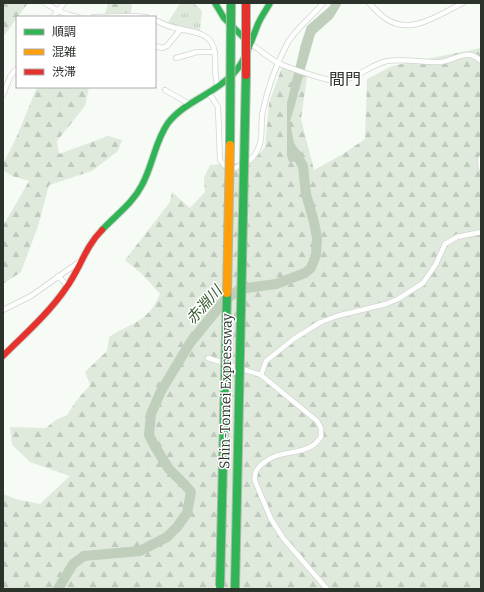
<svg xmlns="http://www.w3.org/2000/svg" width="484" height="592" viewBox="0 0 484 592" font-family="Bitter,'Noto Sans JP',serif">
	<defs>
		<pattern id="grass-tufts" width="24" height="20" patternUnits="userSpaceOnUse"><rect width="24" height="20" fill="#dfeadd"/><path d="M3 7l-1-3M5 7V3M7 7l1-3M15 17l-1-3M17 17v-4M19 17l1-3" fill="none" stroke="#c0c9be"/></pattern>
		<pattern id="forest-firs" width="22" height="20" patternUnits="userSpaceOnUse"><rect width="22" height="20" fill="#dfeadd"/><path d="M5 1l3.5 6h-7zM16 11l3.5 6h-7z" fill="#c0c9be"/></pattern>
	</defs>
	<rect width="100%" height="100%" fill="#f6fbf5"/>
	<path fill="url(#grass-tufts)" d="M180 3H194L202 11 200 31 167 24Z"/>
	<g fill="url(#forest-firs)">
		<path d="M3 3H28L3 37Z"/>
		<path d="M108 3H132L131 13 105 14Z"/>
		<path d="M481 48V589H3V494L16 499 40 504 70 476 30 462 12 445 10 427 46 428 56 420 67 415 77 400 90 385 85 372 107 351 109 337C122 328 140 323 150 311 154 307 157 300 160 294L143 275 125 260 170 202 172 192 190 208 205 192 204 177 210 165 252 162 265 147 269 103 282 67 307 77 301 119 314 170 343 154 365 139 367 79 392 66Z"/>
		<path d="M37 87H89L85 106 57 141 59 154 108 136 122 140 118 151 92 171 49 185 38 226 21 272 3 284V226L29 181 12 176 3 170V164L17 136Z"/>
	</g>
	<path fill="#bfcfbc" d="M331 3H342L333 18 315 34 290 122 294 143 302 155 305 167 298 161 289 162 287 156V103L301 44 307 26 330 6Z"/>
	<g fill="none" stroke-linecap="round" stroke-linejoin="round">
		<path stroke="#bfcfbc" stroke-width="10" d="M58 589 73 564 84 556 140 551 167 537 177 527 187 513 191 492 186 486 169 469 154 445 149 435 151 414 161 391 190 343 224 301 240 289 276 284 305 273 311 268 316 255 317 238 314 222 306 194 303 166 296 154"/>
		<defs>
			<g id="street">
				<path d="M45 3C56 10 65 15 78 17"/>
				<path d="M369 3C374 8 379 14 385 18 411 37 439 14 463 3"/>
				<path d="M53 17 64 3"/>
				<path d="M94 17 133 16 146 17"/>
				<path d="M155 20C161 23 167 26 172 27 187 32 210 30 214 49 217 61 213 75 218 87"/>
				<path d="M251 44C260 50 269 58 278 63 289 68 319 78 330 80 357 83 365 66 387 61 405 58 423 63 441 62 451 61 461 53 471 55 475 56 478 58 481 61"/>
				<path d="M155 46 162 48 167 46 181 29"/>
				<path d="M176 58 197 52H215"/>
				<path d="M165 90 191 105"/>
				<path d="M209 93 218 107 220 160 225 166 235 168C240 165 249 162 253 157 266 141 259 128 263 110 268 87 276 65 287 44 295 29 312 17 323 3"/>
				<path d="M3 95 10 77 17 68"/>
				<path d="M481 158 480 160 481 168"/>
				<path d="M58 276 68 286"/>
				<path d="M3 310 31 296 79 262"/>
				<path d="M208 358 261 375"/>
				<path d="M327 589 283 538 271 519 255 481C254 473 256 470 262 464 280 449 295 456 312 446 316 444 318 440 321 437V428L317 421 261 375 266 361 295 338 321 322 337 316 386 304 398 299 423 283 436 264 445 244 457 237 481 232"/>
			</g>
			<g id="fast">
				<path d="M215 3 224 18 247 41"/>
				<path d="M102 230C116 215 133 203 142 185 153 165 155 141 168 123 185 101 215 94 234 73 246 60 251 41 258 24 261 17 266 10 270 3"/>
			</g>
			<path id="jam" d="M3 356C25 334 49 313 66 288 80 269 85 247 102 230"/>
		</defs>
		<use href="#street" stroke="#d1d6d0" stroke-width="6"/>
		<use href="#fast" stroke="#d1d6d0" stroke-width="8"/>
		<use href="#jam" stroke="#d1d6d0" stroke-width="8"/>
		<use href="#street" stroke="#fefefe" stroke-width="4.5"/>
		<use href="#fast" stroke="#30b455" stroke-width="6"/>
		<use href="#jam" stroke="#e5322d" stroke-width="6"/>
		<defs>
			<g id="fast-bridge">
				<path d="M230 145 231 3"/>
				<path d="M220 586 227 293"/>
				<path d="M235 588 246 75"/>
			</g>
			<path id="slow-bridge" d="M227 293 230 145"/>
			<path id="jam-bridge" d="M246 75V3"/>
		</defs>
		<use href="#fast-bridge" stroke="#acbba9" stroke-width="10" stroke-linecap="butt"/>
		<use href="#slow-bridge" stroke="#acbba9" stroke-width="10" stroke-linecap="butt"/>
		<use href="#jam-bridge" stroke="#acbba9" stroke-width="10" stroke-linecap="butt"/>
		<use href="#fast-bridge" stroke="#30b455" stroke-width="8"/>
		<use href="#slow-bridge" stroke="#ff9f0a" stroke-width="8"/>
		<use href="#jam-bridge" stroke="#e5322d" stroke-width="8"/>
	</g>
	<g text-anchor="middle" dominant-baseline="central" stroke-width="3" stroke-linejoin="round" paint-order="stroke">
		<g font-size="14" fill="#2c332b" stroke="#fff">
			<text transform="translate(226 391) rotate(-89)">Shin-Tomei Expressway</text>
		</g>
		<g font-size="15" font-style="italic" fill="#375731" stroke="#fff">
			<text transform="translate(204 305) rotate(-48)">赤淵川</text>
		</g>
		<g font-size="16" fill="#2c332b" stroke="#fff">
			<text x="345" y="79">間門</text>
		</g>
	</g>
	<rect width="484" height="592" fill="none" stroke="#2c332b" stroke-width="8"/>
	<rect x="16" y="16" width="140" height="72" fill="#ffffff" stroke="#abadaa"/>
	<rect x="24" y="29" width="20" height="6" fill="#30b455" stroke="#abadaa"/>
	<text x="52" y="36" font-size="12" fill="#2c332b">順調</text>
	<rect x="24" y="49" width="20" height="6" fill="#ff9f0a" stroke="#abadaa"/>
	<text x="52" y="56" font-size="12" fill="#2c332b">混雑</text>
	<rect x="24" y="69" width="20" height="6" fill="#e5322d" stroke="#abadaa"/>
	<text x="52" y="76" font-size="12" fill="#2c332b">渋滞</text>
</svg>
